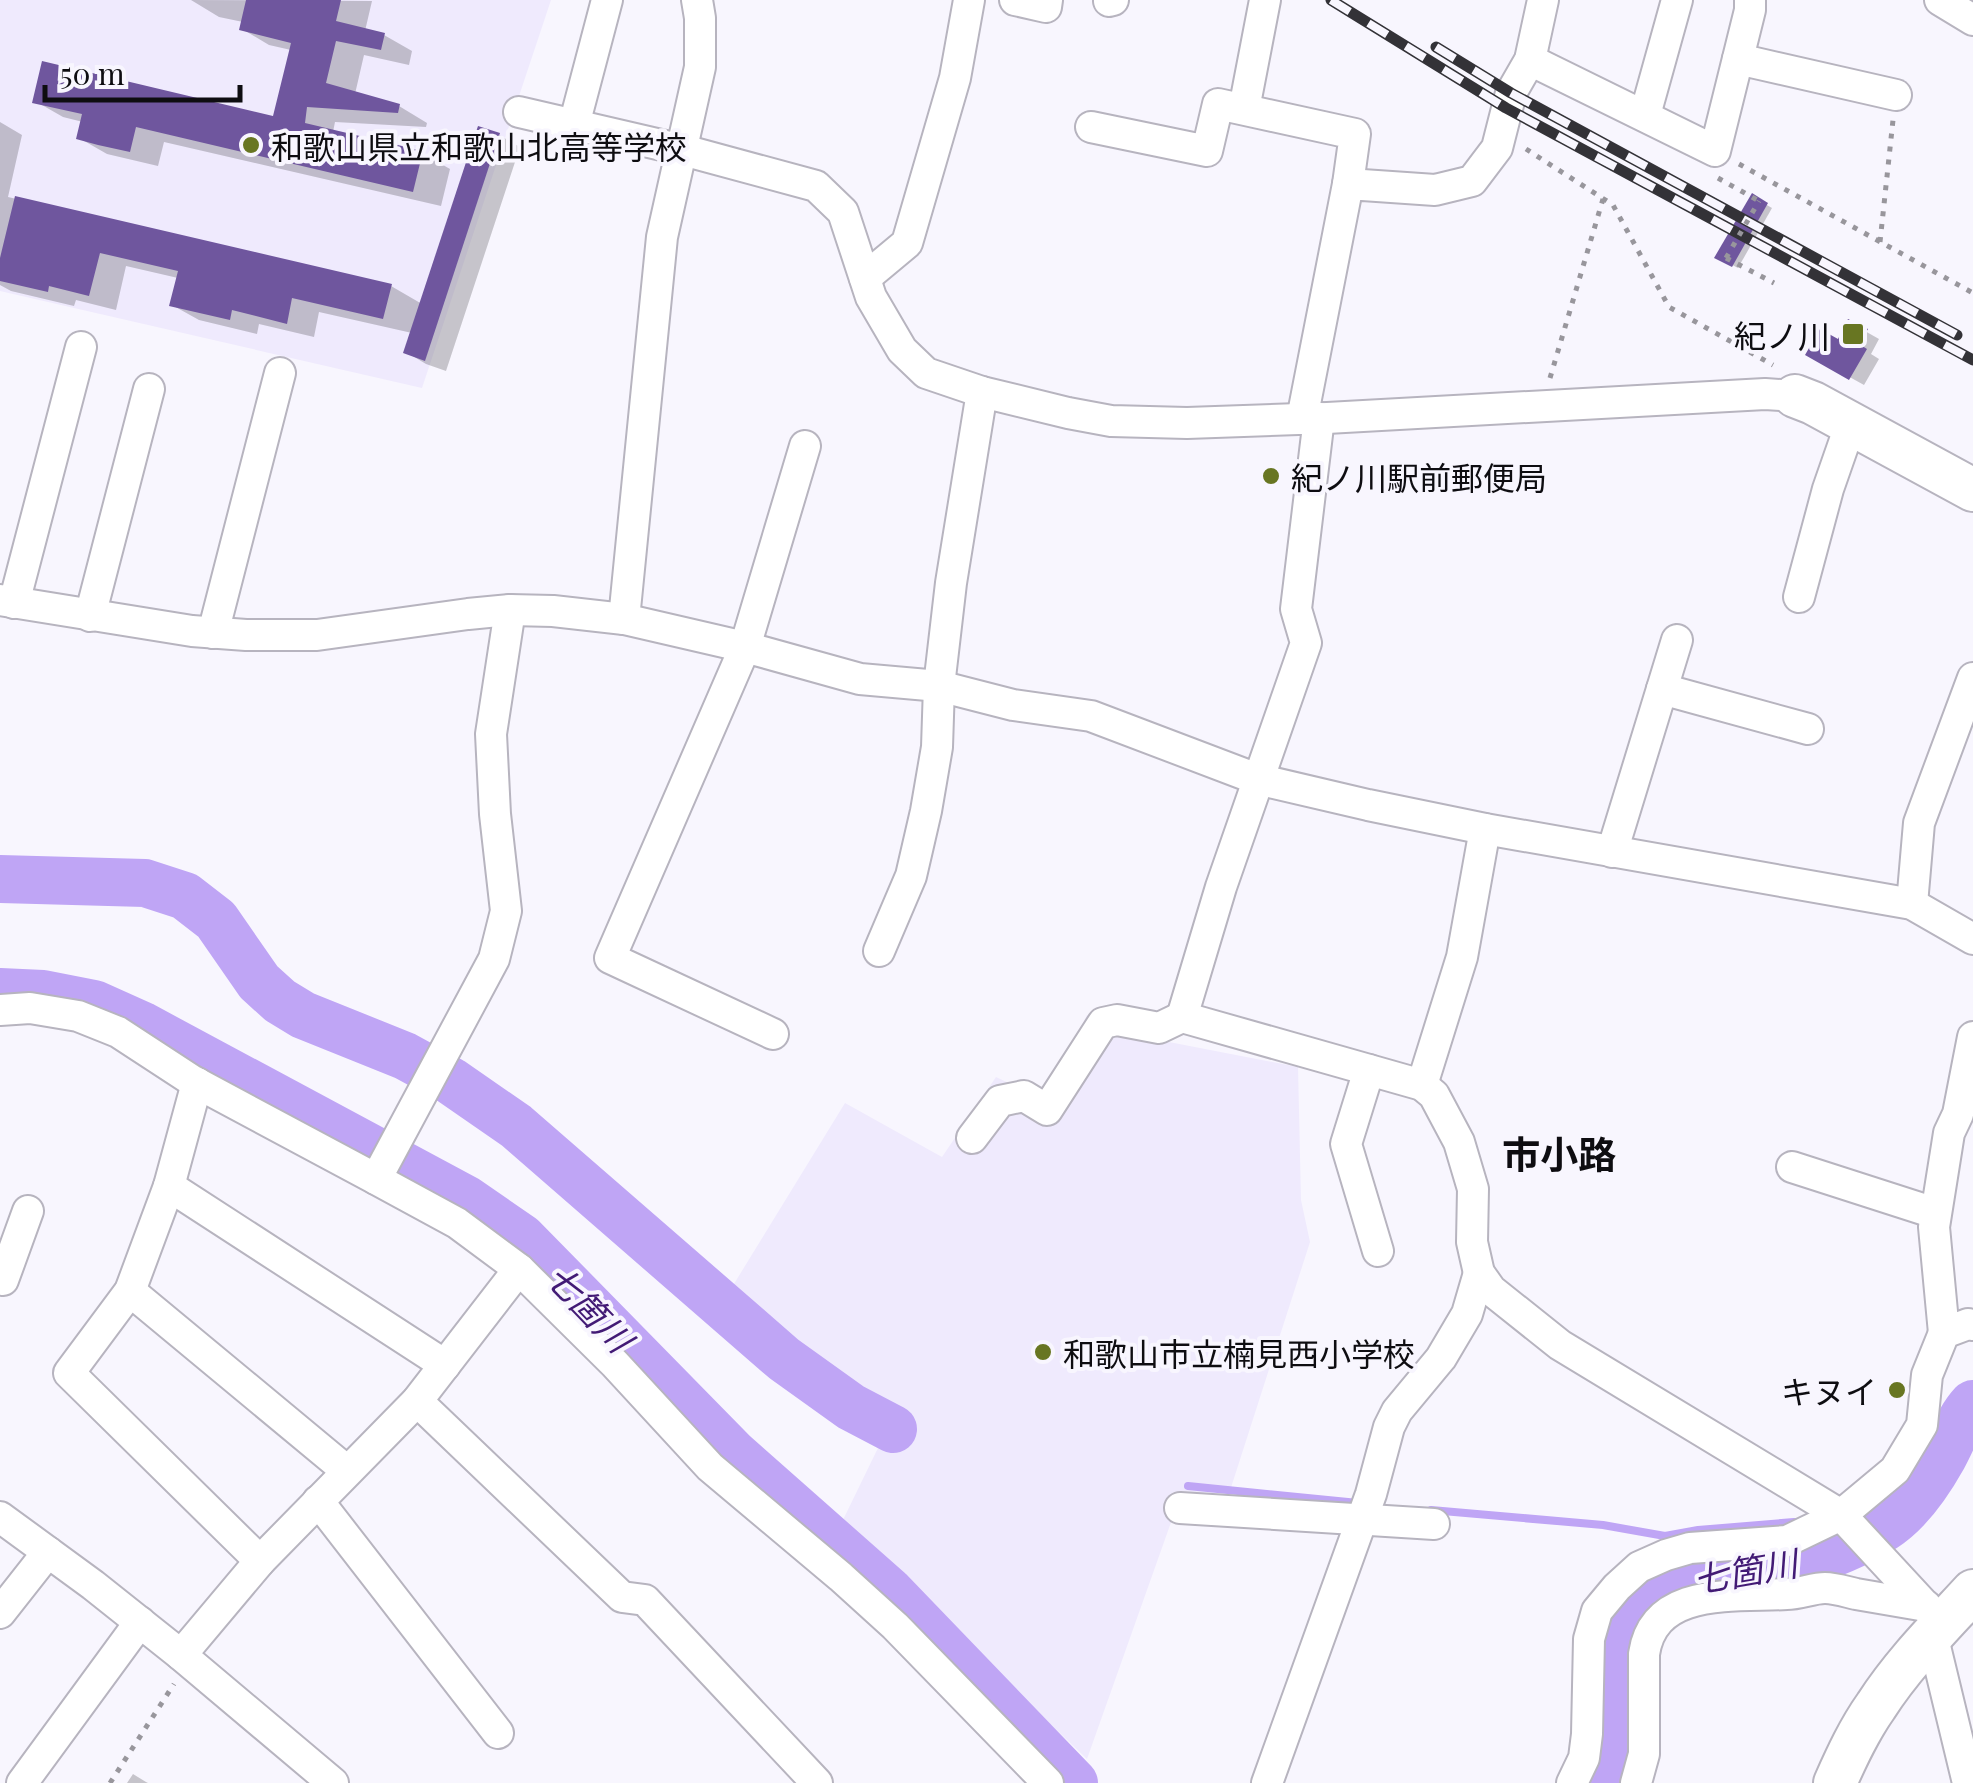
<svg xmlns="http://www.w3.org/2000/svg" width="1973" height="1783" viewBox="0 0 1973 1783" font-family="'Playfair Display','Noto Sans JP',serif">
	<rect width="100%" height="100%" fill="#f8f6fe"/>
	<g fill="#efeafd">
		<path d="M0 0H551L422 388 0 291Z"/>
		<path d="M1087 1015 1169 1042 1298 1067 1301 1200 1310 1242 1227 1500 1180 1497 1087 1759 841 1524 895 1413 729 1292 845 1103 942 1157 996 1077 1044 1100Z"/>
	</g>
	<g fill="#0003">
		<path d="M191 0 372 1 365 31 384 35 412 51 409 65 364 55 355 94 399 106 427 123 426 127 335 122 333 132 422 153 450 169 441 206 164 142 158 166 107 154 79 138 83 122 63 117 35 101 275 119 291 50 269 45 242 29 243 22 219 17Z"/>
		<path d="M0 122 22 135 8 197 391 286 422 304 480 129 499 135 520 147 446 371 426 364 406 352 412 333 319 312 314 337 259 324 257 334 199 320 172 305 178 278 126 266 116 310 76 300 74 306 11 291 0 285Z"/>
		<path d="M1753 197 1772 208 1738 268 1717 257Z"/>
		<path d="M1849 322 1879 339 1871 354 1879 359 1864 385 1808 354 1839 342Z"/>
		<path d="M133 1774 146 1782 148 1783H127Z"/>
	</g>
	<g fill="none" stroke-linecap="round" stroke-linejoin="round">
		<g stroke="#bfa5f5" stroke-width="8">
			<path d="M1188 1486 1358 1503"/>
			<path d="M1431 1510 1603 1525 1665 1536 1698 1530 1794 1522"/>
			<path d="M1824 1537 1839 1552"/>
		</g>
		<g stroke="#bfa5f5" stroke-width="48">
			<path d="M0 879 145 883 185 896 216 920 259 982 280 1001 303 1015 405 1056 451 1081 516 1126 784 1359 851 1407 893 1429"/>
			<path d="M0 992 43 994 94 1004 143 1026 467 1200 522 1238 734 1454 889 1591 1074 1783"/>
			<path d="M1605 1783C1634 1739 1603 1660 1632 1612 1665 1556 1749 1575 1801 1563 1831 1556 1859 1543 1885 1527 1910 1511 1929 1482 1943 1457 1953 1439 1959 1419 1973 1404"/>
		</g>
	</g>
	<g fill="#6f569e">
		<path d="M246 0H341L336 21 385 33 381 50 336 41 326 83 400 104 398 113 307 107 305 123 423 151 413 192 136 127 130 152 98 145 76 139 82 114 32 103 42 61 273 116 291 43 239 30Z"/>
		<path d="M478 126 500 133 425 361 403 353Z"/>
		<path d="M1752 193 1768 203 1732 267 1714 258Z"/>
		<path d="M15 196 392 284 383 319 292 298 287 324 232 310 230 320 169 306 178 271 100 253 89 296 49 286 48 292 0 281V258Z"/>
		<path d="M1848 319 1868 329 1859 344 1867 349 1849 380 1805 355 1820 329 1838 339Z"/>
	</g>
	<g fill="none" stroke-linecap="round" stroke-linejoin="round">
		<defs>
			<g id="street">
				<path d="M1015 0 1046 7 1047 0"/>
				<path d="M1940 0 1973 20"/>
				<path d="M1109 1 1113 0"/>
				<path d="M1738 59 1896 95"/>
				<path d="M1530 60 1715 151 1750 10V0"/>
				<path d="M1244 109 1265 0"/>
				<path d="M519 112 683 150 816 186 843 212 871 297 902 350 926 373 982 392 1068 413 1111 421 1187 423 1327 418 1765 394 1795 396"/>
				<path d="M1645 115 1677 0"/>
				<path d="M574 125 607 0"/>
				<path d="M1091 127 1207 151 1218 104 1355 134 1348 184"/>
				<path d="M865 278 907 243 955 78 969 0"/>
				<path d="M1319 418 1296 609 1306 643 1221 887 1182 1017 1422 1085 1434 1095 1459 1142 1473 1189 1472 1242 1479 1273 1491 1290 1560 1345 1841 1515 1942 1624"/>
				<path d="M1302 419 1348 184 1435 190 1472 181 1497 148 1511 93 1530 60 1543 0"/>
				<path d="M1799 597 1828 489 1851 423"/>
				<path d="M0 600 192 631 246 635H317L468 614 510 610 553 611 624 619 745 647 860 679 939 686 1013 705 1091 716 1257 779 1368 805 1485 829 1912 904 1973 939"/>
				<path d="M14 603 81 347"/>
				<path d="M510 610 491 734 495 814 506 911 494 959 376 1179 457 1223 519 1269 615 1364 710 1467 841 1577 895 1626 1048 1783"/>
				<path d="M90 616 149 389"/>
				<path d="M624 619 662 237 700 67V18L697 0"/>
				<path d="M213 633 280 373"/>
				<path d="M1662 689 1808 729"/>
				<path d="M1612 852 1677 640"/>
				<path d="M1912 904 1919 823 1973 678"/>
				<path d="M879 951 911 876 926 811 937 747 939 686 951 583 982 392"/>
				<path d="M0 1010 30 1008 78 1016 118 1032 193 1081 376 1179"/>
				<path d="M773 1034 610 958 745 647 805 446"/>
				<path d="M1369 1070 1346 1144 1378 1251"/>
				<path d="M197 1083 169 1186 130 1291 69 1373 260 1561"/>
				<path d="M1422 1085 1462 957 1485 829"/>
				<path d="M972 1138 1000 1101 1024 1096 1047 1110 1103 1023 1117 1020 1159 1028 1182 1017"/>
				<path d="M1792 1167 1935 1213"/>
				<path d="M169 1186 445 1365"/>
				<path d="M3 1280 28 1211"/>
				<path d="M130 1291 347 1471"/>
				<path d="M1944 1333 1934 1227 1949 1133 1958 1114 1973 1037"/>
				<path d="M417 1401 622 1597 645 1600 817 1783"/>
				<path d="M318 1501 498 1733"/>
				<path d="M1180 1508 1434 1524"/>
				<path d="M0 1517 93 1585 181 1655 333 1783"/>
				<path d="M0 1613 48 1552"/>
				<path d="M1932 1634 1968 1783"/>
				<path d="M181 1655 260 1561 417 1401 519 1269"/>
				<path d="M22 1783 140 1622"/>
				<path d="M1267 1783 1371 1494 1389 1427 1397 1411 1441 1358 1467 1314 1479 1273"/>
				<path d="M1572 1783 1584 1758 1587 1734 1589 1639 1597 1611 1617 1587 1639 1567 1666 1555 1690 1548 1787 1541 1841 1515 1895 1470 1922 1425 1927 1375 1944 1333 1968 1324 1973 1325"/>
				<path d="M1636 1783 1644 1754V1654C1654 1586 1735 1597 1787 1594 1800 1594 1813 1588 1825 1588 1835 1588 1847 1592 1856 1594 1880 1598 1903 1602 1926 1606"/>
			</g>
			<g id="secondary">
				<path d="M1795 396 1813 403 1973 490"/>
				<path d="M1835 1783C1847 1756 1859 1730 1876 1706 1903 1664 1939 1628 1973 1591"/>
			</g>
		</defs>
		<use href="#street" stroke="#b7b4bf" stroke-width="34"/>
		<use href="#secondary" stroke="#b7b4bf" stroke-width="46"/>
		<g stroke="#98969c" stroke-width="5" stroke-dasharray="5 8" stroke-linecap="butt">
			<path d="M1526 149 1613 205 1669 307 1773 365"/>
			<path d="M1739 164 1973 293"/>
			<path d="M1718 178 1759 201"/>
			<path d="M1880 242 1893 120"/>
			<path d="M1726 258 1774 283"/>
			<path d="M1550 378 1603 199"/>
			<path d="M110 1783 174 1684"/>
		</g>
		<use href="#street" stroke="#fff" stroke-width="30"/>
		<use href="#secondary" stroke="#fff" stroke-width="42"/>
		<defs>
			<g id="rail">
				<path d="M1331 0 1506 108 1973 360"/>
				<path d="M1436 47 1511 93 1957 335"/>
			</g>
		</defs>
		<use href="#rail" stroke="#333237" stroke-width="11"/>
		<use href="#rail" stroke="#f8f6fe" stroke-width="8" stroke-dasharray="22" stroke-linecap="butt"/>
		<path stroke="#98969c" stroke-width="5" stroke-dasharray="5 8" stroke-linecap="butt" d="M1726 258 1759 201"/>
	</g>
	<g fill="#687622" stroke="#f8f6fe" stroke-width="4">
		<circle cx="251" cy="145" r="10"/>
		<rect x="1841" y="322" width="24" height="24" rx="5"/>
		<circle cx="1271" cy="476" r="10"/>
		<circle cx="1043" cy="1352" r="10"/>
		<circle cx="1897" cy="1390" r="10"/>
	</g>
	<g text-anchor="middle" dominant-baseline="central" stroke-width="8" stroke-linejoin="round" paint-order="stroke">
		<g font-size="32" fill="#0e0d11" stroke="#f8f6fe" text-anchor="start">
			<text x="271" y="145">和歌山県立和歌山北高等学校</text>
			<text x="1830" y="334" text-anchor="end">紀ノ川</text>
			<text x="1291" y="476">紀ノ川駅前郵便局</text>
			<text x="1063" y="1352">和歌山市立楠見西小学校</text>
			<text x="1877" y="1390" text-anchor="end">キヌイ</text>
		</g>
		<g font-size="35" font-style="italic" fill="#421a75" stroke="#f8f6fe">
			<text transform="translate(590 1307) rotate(46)">七箇川</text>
			<text transform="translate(1745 1570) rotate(-10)">七箇川</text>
		</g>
		<g font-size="38" font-weight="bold" fill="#0e0d11" stroke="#f8f6fe">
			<text x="1559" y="1153">市小路</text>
		</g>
	</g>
	<path d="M45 85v15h195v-15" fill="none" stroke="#0e0d11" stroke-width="5"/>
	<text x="60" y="85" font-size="30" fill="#0e0d11" stroke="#f8f6fe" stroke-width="8" paint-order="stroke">50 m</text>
</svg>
